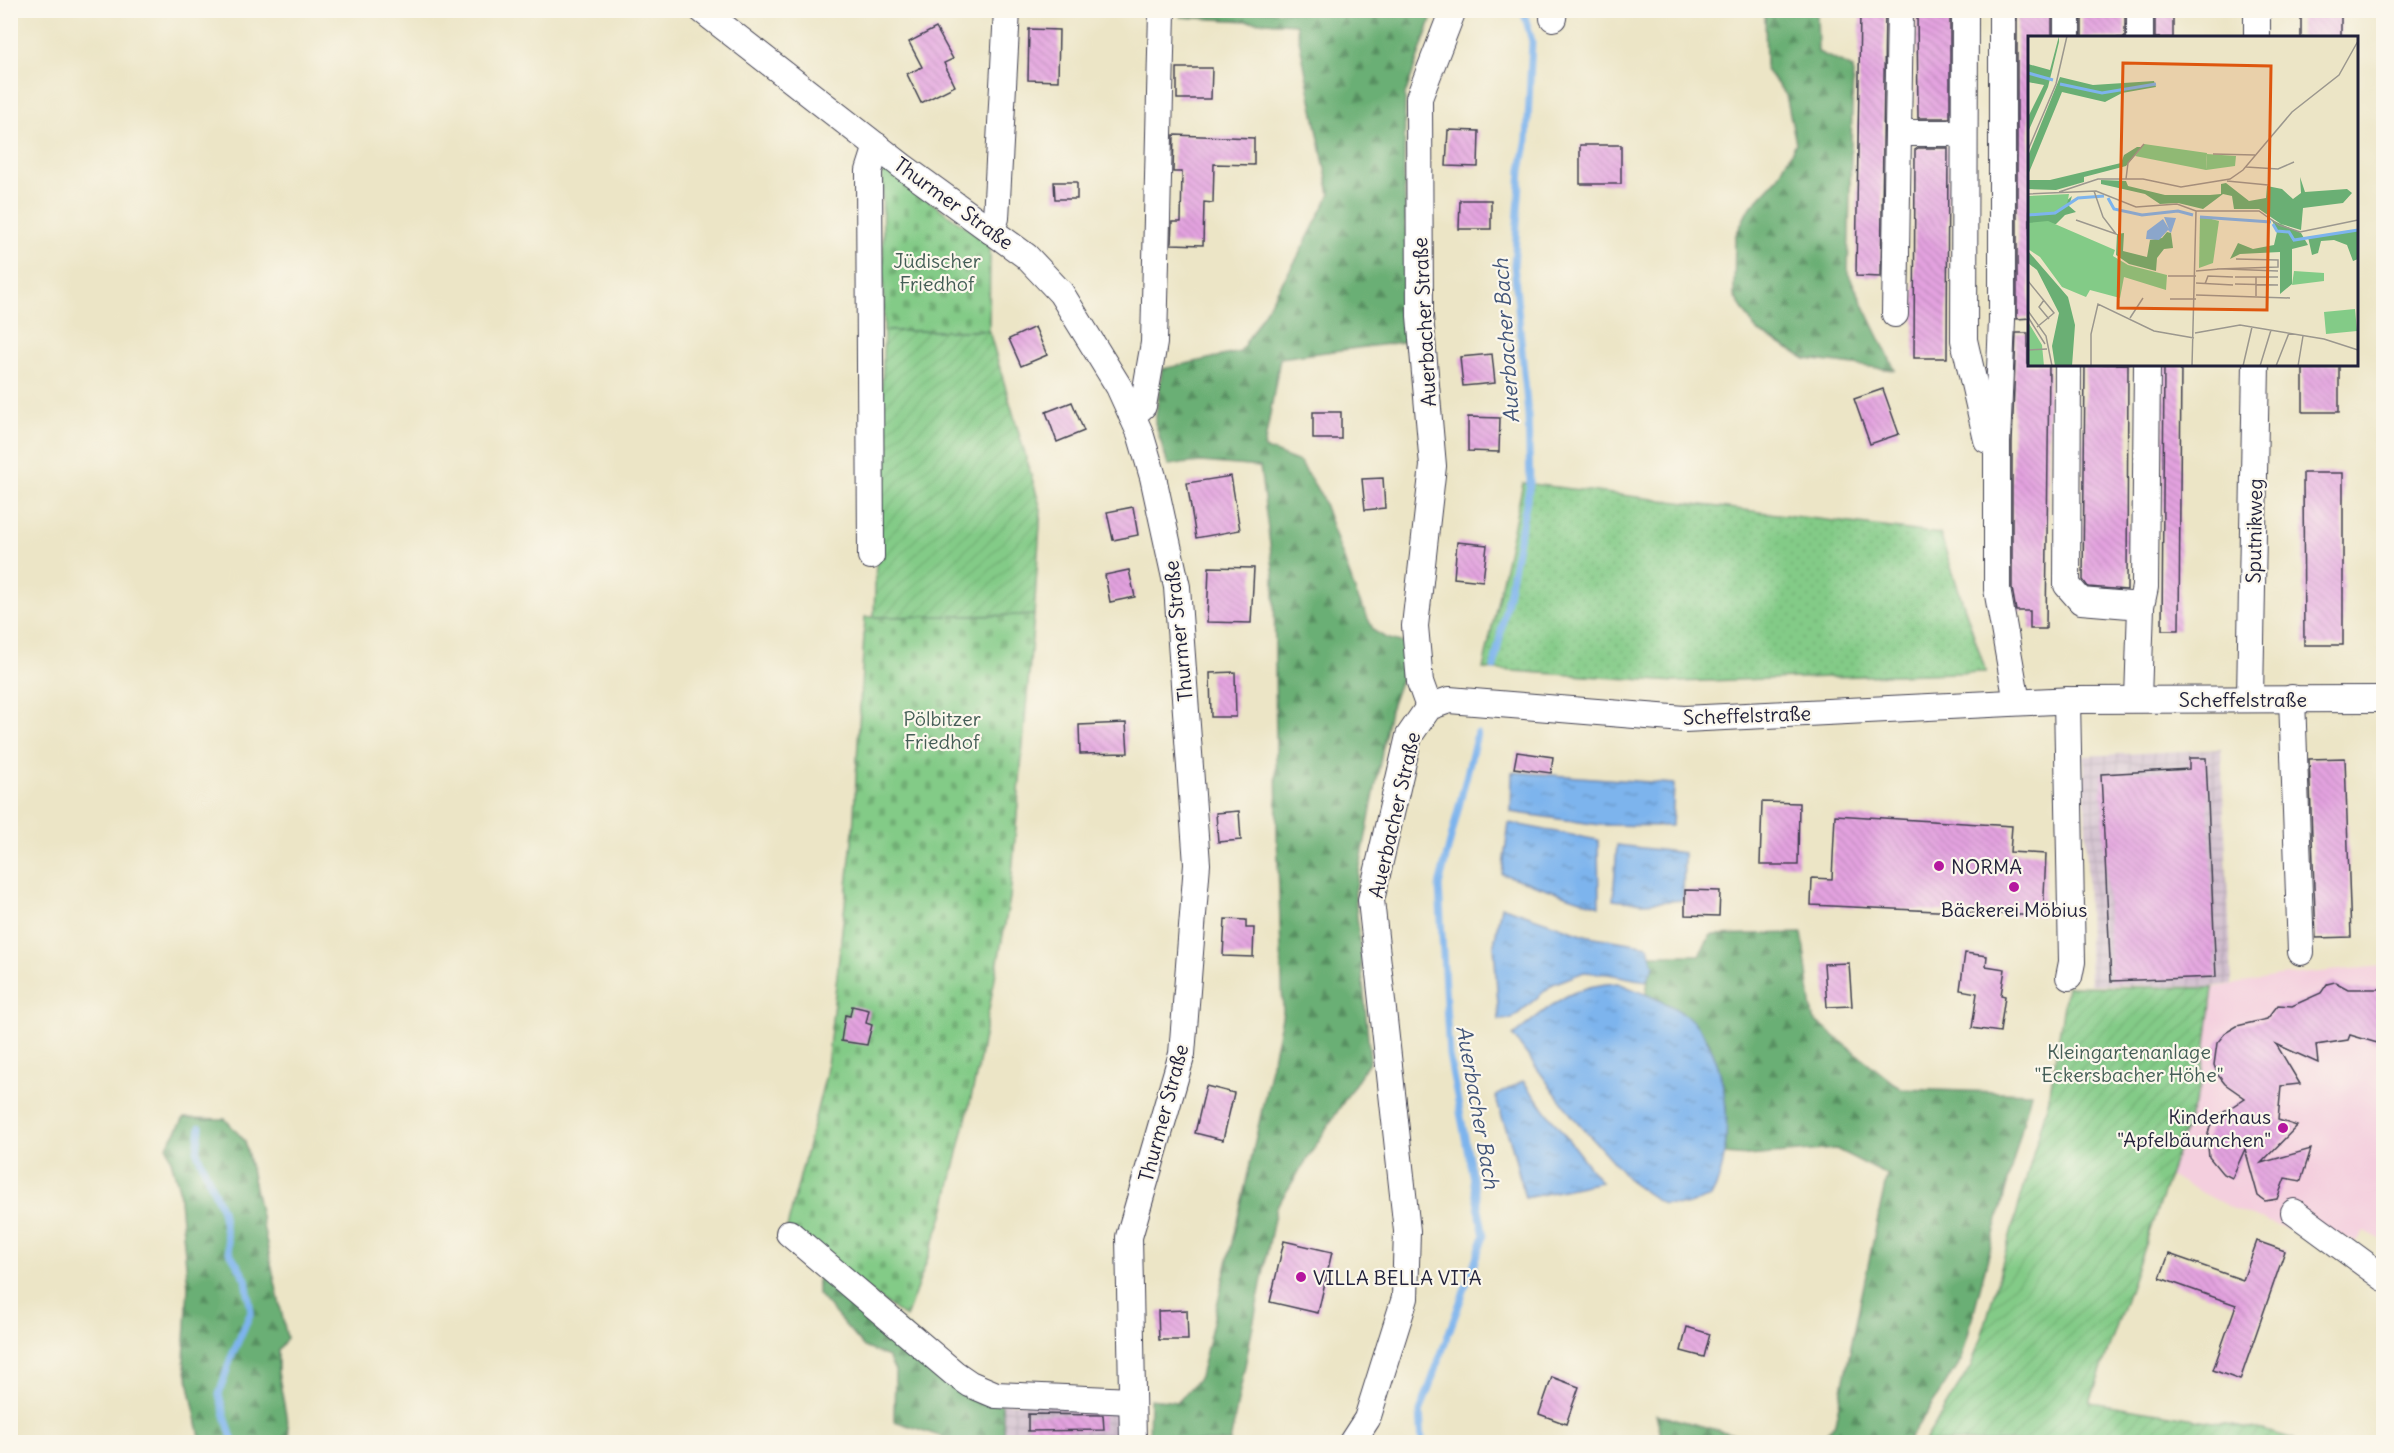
<svg xmlns="http://www.w3.org/2000/svg" width="2394" height="1453" viewBox="0 0 2394 1453" font-family="Delius,sans-serif">
	<defs>
		<pattern id="industrial-grid" width="8" height="8" patternUnits="userSpaceOnUse" patternTransform="scale(1.5)"><rect width="8" height="8" fill="#d0bdce"/><path d="M0 4h8M4 0v8" fill="none" stroke="#b2a2b2"/></pattern>
		<pattern id="grass-dots" width="8" height="8" patternUnits="userSpaceOnUse" patternTransform="scale(1.5)"><rect width="8" height="8" fill="#83cb87"/><path d="M2 2h.1M6 6h.1" fill="none" stroke="#71ae75" stroke-width="1.8" stroke-linecap="round"/></pattern>
		<pattern id="forest-firs" width="22" height="20" patternUnits="userSpaceOnUse" patternTransform="scale(1.5)"><rect width="22" height="20" fill="#6aaf74"/><path d="M5 1l3.5 6h-7zM16 11l3.5 6h-7z" fill="#578e60"/></pattern>
		<pattern id="cemetery-stones" width="16" height="16" patternUnits="userSpaceOnUse" patternTransform="scale(1.5)"><rect width="16" height="16" fill="#83cb87"/><path d="M2 7V4a2 2 0 0 1 4 0v3zM10 15v-3a2 2 0 0 1 4 0v3z" fill="#71ae75"/></pattern>
		<pattern id="garden-furrows" width="10" height="10" patternUnits="userSpaceOnUse" patternTransform="scale(1.5)"><rect width="10" height="10" fill="#83cb87"/><path d="M-1 1l2-2M0 10L10 0M9 11l2-2" fill="none" stroke="#71ae75"/></pattern>
		<pattern id="water-ripples" width="26" height="14" patternUnits="userSpaceOnUse" patternTransform="scale(1.5)"><rect width="26" height="14" fill="#7db4ed"/><path d="M2 4q2-2 4 0t4 0M15 11q2-2 4 0t4 0" fill="none" stroke="#6692c1"/></pattern>
		<pattern id="building-back-hatch" width="6" height="6" patternUnits="userSpaceOnUse" patternTransform="scale(1.5)"><rect width="6" height="6" fill="#e3a2df"/><path d="M-1 5l2 2M0 0l6 6M5-1l2 2" fill="none" stroke="#c28bc0"/></pattern>
	</defs>
	<rect width="100%" height="100%" fill="#fbf7ec"/>
	<filter id="ink" filterUnits="userSpaceOnUse"><feTurbulence type="fractalNoise" baseFrequency=".0167" numOctaves="2"/><feDisplacementMap in="SourceGraphic" scale="12" xChannelSelector="R" yChannelSelector="G"/><feConvolveMatrix kernelMatrix="1 2 1 2 8 2 1 2 1" color-interpolation-filters="sRGB"/></filter>
	<filter id="wash" filterUnits="userSpaceOnUse"><feTurbulence type="fractalNoise" baseFrequency=".008" numOctaves="4" result="noise"/><feDisplacementMap in="SourceGraphic" scale="24" xChannelSelector="R" yChannelSelector="G"/><feGaussianBlur stdDeviation="1.35" result="paint"/><feColorMatrix in="noise" values="0 0 0 0 0 0 0 0 0 0 0 0 0 0 0 0 0 1.4 0 .05"/><feComposite in="paint" operator="in"/></filter>
	<g filter="url(#wash)">
		<rect width="100%" height="100%" fill="#ece5c6"/>
		<path fill="#f4cfde" d="M2383 966V1241L2364 1231 2356 1243 2294 1212 2288 1229 2235 1210 2165 1173 2201 1084 2213 988 2278 976Z"/>
		<g fill="url(#industrial-grid)">
			<path d="M2221 749 2232 984 2210 987 2090 984 2084 756Z"/>
			<path d="M1002 1403 1125 1405 1124 1442H1005Z"/>
		</g>
		<path fill="url(#grass-dots)" stroke="#527661" stroke-width="1.5" d="M1523 483 1940 534 1986 672 1675 682 1483 669Z"/>
		<g fill="url(#forest-firs)" stroke="#466858" stroke-width="1.5">
			<path d="M1182 11H1434L1405 95 1404 178 1411 341 1280 358 1264 448 1300 462 1321 495 1357 596 1374 631 1386 638 1408 644 1402 676 1390 710 1355 893 1370 1060 1276 1208 1230 1442H1149L1150 1399 1178 1402 1200 1377 1243 1196 1283 1013 1277 833 1274 576 1260 467 1201 462 1168 465 1155 423 1162 369 1240 352 1296 260 1330 194 1296 24 1180 17Z"/>
			<path d="M1765 11H1817L1818 52 1853 68 1848 273 1895 370 1806 359 1757 331 1734 296 1735 237 1748 210 1777 179 1796 143 1786 95 1766 70Z"/>
			<path d="M1802 933 1813 1019 1901 1089 2031 1093 1961 1361 1907 1442H1819L1835 1423 1887 1175 1836 1149 1747 1156 1725 1154 1726 1106 1664 1002 1646 995 1651 955H1699L1711 935Z"/>
			<path d="M184 1118 225 1119 245 1141 287 1338 278 1350V1372L291 1442H201L184 1361 188 1287 179 1189 167 1146Z"/>
			<path d="M817 1251 1002 1405 1005 1442H958L894 1421 895 1371 888 1357 864 1347 818 1294Z"/>
			<path d="M1656 1414 1763 1442H1663Z"/>
		</g>
		<g fill="url(#cemetery-stones)" stroke="#527661" stroke-width="1.5">
			<path d="M882 168 990 244 989 331H884Z"/>
			<path d="M1034 615 1010 898 978 1068 943 1216 906 1318 787 1228 826 1074 853 832 865 617Z"/>
		</g>
		<g fill="url(#garden-furrows)" stroke="#527661" stroke-width="1.5">
			<path d="M884 331H989L1041 509 1034 615 874 617Z"/>
			<path d="M2067 986 2213 988 2201 1084 2090 1402 2263 1430 2294 1439V1442H1924L1971 1366 1985 1325 2049 1098Z"/>
		</g>
		<g fill="url(#water-ripples)" stroke="#506b94" stroke-width="1.5">
			<path d="M1512 772 1674 784 1672 826 1600 825 1511 812Z"/>
			<path d="M1509 823 1598 840 1599 906 1502 874Z"/>
			<path d="M1617 845 1684 853 1683 900 1644 903 1613 900Z"/>
			<path d="M1501 906 1588 936 1648 946 1654 966 1646 981 1608 974 1584 972 1553 984 1512 1019 1499 1020 1494 944Z"/>
			<path d="M1618 983C1641 993 1667 1001 1688 1017 1731 1051 1737 1152 1711 1197L1688 1205 1663 1204 1633 1184 1573 1117 1513 1036C1550 1007 1568 985 1618 983Z"/>
			<path d="M1523 1081 1601 1182 1525 1198 1512 1146 1495 1096Z"/>
		</g>
		<g fill="none" stroke-linecap="round" stroke-linejoin="round">
			<g stroke="#7db4ed" stroke-width="7">
				<path d="M1494 667 1530 484 1528 415 1514 265 1521 170 1527 139 1532 41 1523 10"/>
				<path d="M200 1127 197 1152 222 1210 229 1251 246 1279 251 1312 230 1360 219 1395 233 1442"/>
				<path d="M1422 1442 1420 1412 1484 1236 1449 1055 1439 886 1477 734"/>
			</g>
		</g>
		<g id="blocks">
			<g fill="url(#building-back-hatch)">
				<path d="M1860 10H1885L1881 277 1856 276Z"/>
				<path d="M1917 10H1950V118H1918Z"/>
				<path d="M2017 10H2052V38H2030V318L2017 319Z"/>
				<rect x="2082" y="10" width="43" height="28"/>
				<rect x="2155" y="10" width="18" height="28"/>
				<rect x="2301" y="10" width="40" height="28"/>
				<path d="M936 28 953 59 944 63 955 86 921 103 907 74 922 67 909 42Z"/>
				<path d="M1029 29 1059 30 1058 81 1028 80Z"/>
				<path d="M1177 68H1212L1211 99H1177Z"/>
				<path d="M1448 130 1479 131 1478 167 1446 166Z"/>
				<path d="M1174 135 1254 138V165L1214 164 1213 203 1204 202 1203 245 1171 244 1172 222H1181L1182 172H1173Z"/>
				<rect x="1580" y="145" width="41" height="39"/>
				<path d="M1918 148H1948L1947 358H1914L1915 150Z"/>
				<path d="M1054 182H1077V199H1055Z"/>
				<path d="M1460 200H1491V229H1459Z"/>
				<path d="M1035 327 1047 355 1021 366 1009 339Z"/>
				<path d="M2016 333H2028V364H2049L2046 629H2030V611H2016L2012 588V443Z"/>
				<path d="M1492 354 1495 383 1463 386 1460 357Z"/>
				<path d="M2085 364H2128L2127 590 2088 587 2083 580Z"/>
				<path d="M2164 364H2181L2179 630H2162Z"/>
				<rect x="2303" y="364" width="36" height="48"/>
				<path d="M1883 389 1899 434 1870 444 1854 399Z"/>
				<path d="M1072 402 1084 431 1057 442 1046 412Z"/>
				<rect x="1313" y="412" width="28" height="27"/>
				<path d="M1468 417 1500 418 1499 452 1468 451Z"/>
				<path d="M2303 473H2343V645H2304Z"/>
				<path d="M1231 476 1240 530 1196 538 1187 483Z"/>
				<path d="M1383 478 1385 508 1365 510 1362 479Z"/>
				<path d="M1133 507 1138 535 1113 540 1107 512Z"/>
				<path d="M1457 542 1487 545 1483 581 1454 578Z"/>
				<path d="M1209 567 1254 568 1251 623 1207 622Z"/>
				<path d="M1129 570 1135 597 1110 602 1105 575Z"/>
				<path d="M1235 672 1236 717H1211L1210 673Z"/>
				<path d="M1126 723 1128 753 1080 754 1079 725Z"/>
				<path d="M1517 752 1553 757 1551 773 1514 768Z"/>
				<path d="M2189 758H2206L2216 977 2111 981 2101 774 2189 769Z"/>
				<path d="M2345 758 2351 937 2316 938 2309 759Z"/>
				<path d="M1762 802 1799 803 1798 865H1760Z"/>
				<path d="M1239 811 1241 840 1218 842 1216 813Z"/>
				<path d="M1835 815 2012 826 2010 852 2046 854 2043 916 1811 905 1812 878 1832 879Z"/>
				<path d="M1685 890 1720 891 1719 916 1685 915Z"/>
				<path d="M1225 919 1246 920V928H1254L1253 957 1223 956Z"/>
				<path d="M1965 953 1987 956 1986 966 2005 969 2001 995 2005 996 2000 1032 1972 1028 1977 993 1960 990Z"/>
				<path d="M1849 963 1852 1006 1827 1007 1824 964Z"/>
				<path d="M2335 982 2348 989H2384V1045L2350 1035 2348 1040 2316 1045 2318 1063 2276 1044 2300 1084 2281 1086 2278 1120 2297 1126 2261 1163 2311 1149 2301 1181 2285 1178 2277 1199 2265 1201 2258 1196 2245 1149 2232 1178 2222 1173 2209 1157 2207 1137 2210 1126 2218 1116 2245 1098 2225 1084 2218 1075 2214 1065 2217 1043 2225 1033 2237 1026 2267 1019 2278 1005 2292 1006 2321 993 2327 984Z"/>
				<path d="M852 1006 869 1010 866 1023 872 1025 867 1045 841 1041 845 1015 850 1016Z"/>
				<path d="M1206 1086 1234 1093 1223 1140 1195 1133Z"/>
				<path d="M1284 1241 1332 1252 1318 1313 1270 1302Z"/>
				<path d="M2257 1241 2285 1251 2240 1380 2213 1370 2236 1305 2160 1278 2169 1254 2243 1280Z"/>
				<path d="M1187 1310 1188 1340H1159L1158 1311Z"/>
				<path d="M1687 1327 1710 1334 1704 1357 1681 1351Z"/>
				<path d="M1552 1377 1579 1387 1566 1424 1539 1414Z"/>
				<path d="M1028 1414 1103 1415 1104 1430 1028 1431Z"/>
			</g>
		</g>
	</g>
	<g filter="url(#ink)">
		<use href="#blocks" fill-opacity="0" stroke="#403f50" stroke-width="1.5"/>
		<g fill="none" stroke-linecap="round" stroke-linejoin="round">
			<defs>
				<g id="minor">
					<path d="M702 10 902 166 1026 256 1061 293 1119 387 1140 433 1153 477 1177 587 1197 864 1182 1054 1129 1237 1133 1442"/>
					<path d="M1965 10 1964 340 1987 440"/>
					<path d="M2002 10V320L1997 443V589L2017 702"/>
					<path d="M2140 10V38"/>
					<path d="M1553 18 1554 10"/>
					<path d="M2067 38V10"/>
					<path d="M2257 38V10"/>
					<path d="M1898 133H1963"/>
					<path d="M991 231 996 218 1007 10"/>
					<path d="M1895 314 1900 10"/>
					<path d="M2068 364 2067 585 2081 601 2141 606"/>
					<path d="M1132 416 1143 406 1154 343 1162 11"/>
					<path d="M871 556 869 171 877 146"/>
					<path d="M2250 698 2256 364"/>
					<path d="M2292 698 2301 952"/>
					<path d="M2138 699 2141 606 2145 587 2147 364"/>
					<path d="M2067 700 2072 962 2069 977"/>
					<path d="M1429 707 1420 682 1415 626 1433 466 1420 316 1419 98 1453 10"/>
					<path d="M2294 1212 2384 1278"/>
					<path d="M789 1233 954 1373 970 1384 996 1395 1132 1401"/>
					<path d="M1352 1442 1367 1419 1405 1298 1407 1231 1371 900 1409 736 1429 707 1449 700 1684 719 2074 700 2384 699"/>
				</g>
			</defs>
			<use href="#minor" stroke="#403f50" stroke-width="28"/>
			<use href="#minor" stroke="#fff" stroke-width="26"/>
		</g>
	</g>
	<g fill="#b5179e" stroke="#fbf7ec" stroke-width="2">
		<circle cx="1939" cy="866" r="6"/>
		<circle cx="2014" cy="887" r="6"/>
		<circle cx="2283" cy="1128" r="6"/>
		<circle cx="1301" cy="1277" r="6"/>
	</g>
	<g text-anchor="middle" dominant-baseline="central" stroke-width="4.5" stroke-linejoin="round" paint-order="stroke">
		<g font-size="20" fill="#22223b" stroke="#fbf7ec">
			<text transform="translate(954 203) rotate(36)">Thurmer Straße</text>
			<text transform="translate(1424 322) rotate(-93)">Auerbacher Straße</text>
			<text transform="translate(2254 531) rotate(-89)">Sputnikweg</text>
			<text transform="translate(1178 631) rotate(-96)">Thurmer Straße</text>
			<text x="2243" y="699">Scheffelstraße</text>
			<text transform="translate(1747 715) rotate(-2)">Scheffelstraße</text>
			<text transform="translate(1394 815) rotate(-77)">Auerbacher Straße</text>
			<text transform="translate(1163 1113) rotate(-75)">Thurmer Straße</text>
		</g>
		<g font-size="20" fill="#445d56" stroke="#fbf7ec">
			<text x="937" y="260">Jüdischer<tspan x="937" dy="23">Friedhof</tspan></text>
			<text x="942" y="718">Pölbitzer<tspan x="942" dy="23">Friedhof</tspan></text>
			<text x="2129" y="1051">Kleingartenanlage<tspan x="2129" dy="23">"Eckersbacher Höhe"</tspan></text>
		</g>
		<g font-size="20" fill="#22223b" stroke="#fbf7ec" text-anchor="start">
			<text x="1951" y="866">NORMA</text>
			<text x="2014" y="909" text-anchor="middle">Bäckerei Möbius</text>
			<text x="2271" y="1116" text-anchor="end">Kinderhaus<tspan x="2271" dy="23">"Apfelbäumchen"</tspan></text>
			<text x="1313" y="1277">VILLA BELLA VITA</text>
		</g>
		<g font-size="21" font-style="italic" fill="#425579" stroke="#fbf7ec">
			<text transform="translate(1506 341) rotate(-94)">Auerbacher Bach</text>
			<text transform="translate(1478 1107) rotate(80)">Auerbacher Bach</text>
		</g>
	</g>
	<g transform="translate(2028 36)">
		<rect width="330" height="330" fill="#ece5c6"/>
		<path d="M172 180 191 185 185 227 171 232Z" fill="#83cb87"/>
		<path d="M31 0V6L20 51 0 96V81L16 49 0 46V28L22 34ZM32 41 65 49 126 45 128 51 94 57 77 66 34 56 0 139V120ZM109 111H114L98 130 56 141V146L28 154 0 153V144H22L93 127 96 119ZM272 141 277 156 319 153 324 157 315 167 275 172 273 194 253 188 231 173H206L204 160 195 158 175 173 150 167 132 168 117 158 73 148V144L98 145 100 150 137 159H182L193 158V148L198 147 221 165 238 162 239 150 254 153 265 163 273 157ZM44 160 41 170 48 176 37 179 28 188 0 187V179L26 176ZM244 184 273 197 280 209 264 213V248L252 258V216L212 218 202 223 210 207 225 213 246 209 249 196ZM330 194V223L325 225 319 209 306 204 293 205 290 217 284 219 280 201ZM139 196 143 197 145 212 136 213 129 222 128 235 101 228 88 219 89 198 96 197 95 215 119 221 122 204 134 202ZM0 215 40 261 47 289 44 330H27L24 310 31 277 9 234 0 227Z" fill="#6aaf74"/>
		<path d="M116 108 179 117 178 134 107 120Z" fill="#83cb87"/>
		<path d="M179 118 208 120 207 130 178 134ZM41 158 39 169 26 176 0 179V160ZM20 185 87 214 85 220 100 229 139 239 138 254 96 241 92 262 62 254 58 261 34 251 12 221 0 213V187ZM266 235 296 237V245L264 249ZM0 286 14 309 16 330H0Z" fill="#83cb87"/>
		<path d="M327 273 329 295 298 298 296 276Z" fill="#83cb87"/>
		<path d="M136 181 148 182 143 197 140 194 131 204 118 203 119 195 135 183 141 193Z" fill="#7db4ed"/>
		<path fill="none" stroke="#7db4ed" stroke-width="3" d="M0 37 25 44M32 48 74 57 128 48M80 162 86 173 114 179 150 175 165 179M0 179 27 177 50 162 76 160M172 181 243 186M245 188 249 195 261 196 266 204 330 194"/>
		<path fill="none" stroke="#9b978e" stroke-width="1.5" d="M0 114 28 48 39 0M185 118 227 119M218 131 250 133 266 126M98 143 100 127 116 108M199 145 240 149M31 156 70 143H115L153 151 202 143 215 134 264 76 311 39 330 5M0 158 68 155 108 171 149 168 168 175H231L251 189 272 196 330 184M48 184 88 198 75 181 66 155M189 233 250 231V224L208 223M198 233 250 235M168 235 191 233M140 240H168M207 241H250M0 245 26 277 9 291M168 247 205 249M177 248 180 240 205 241M207 248 250 249M168 259 262 262M228 260V241M142 263H168M16 264 11 271 21 283M0 275 18 300 24 330M0 281 17 308M102 282 115 262M167 297 212 289 296 303 330 314M0 314 19 313M63 330V298L70 268 126 295 166 302M164 330 168 175M215 330 224 291M232 330 243 294M248 330 261 297M270 330 275 300"/>
		<path fill="#de560e" fill-opacity="0.15" stroke="#de560e" stroke-width="3" d="M95 27 243 30 239 274 90 272Z"/>
		<rect width="330" height="330" fill="none" stroke="#22223b" stroke-width="3"/>
	</g>
	<rect width="2394" height="1453" fill="none" stroke="#fbf7ec" stroke-width="36"/>
</svg>
